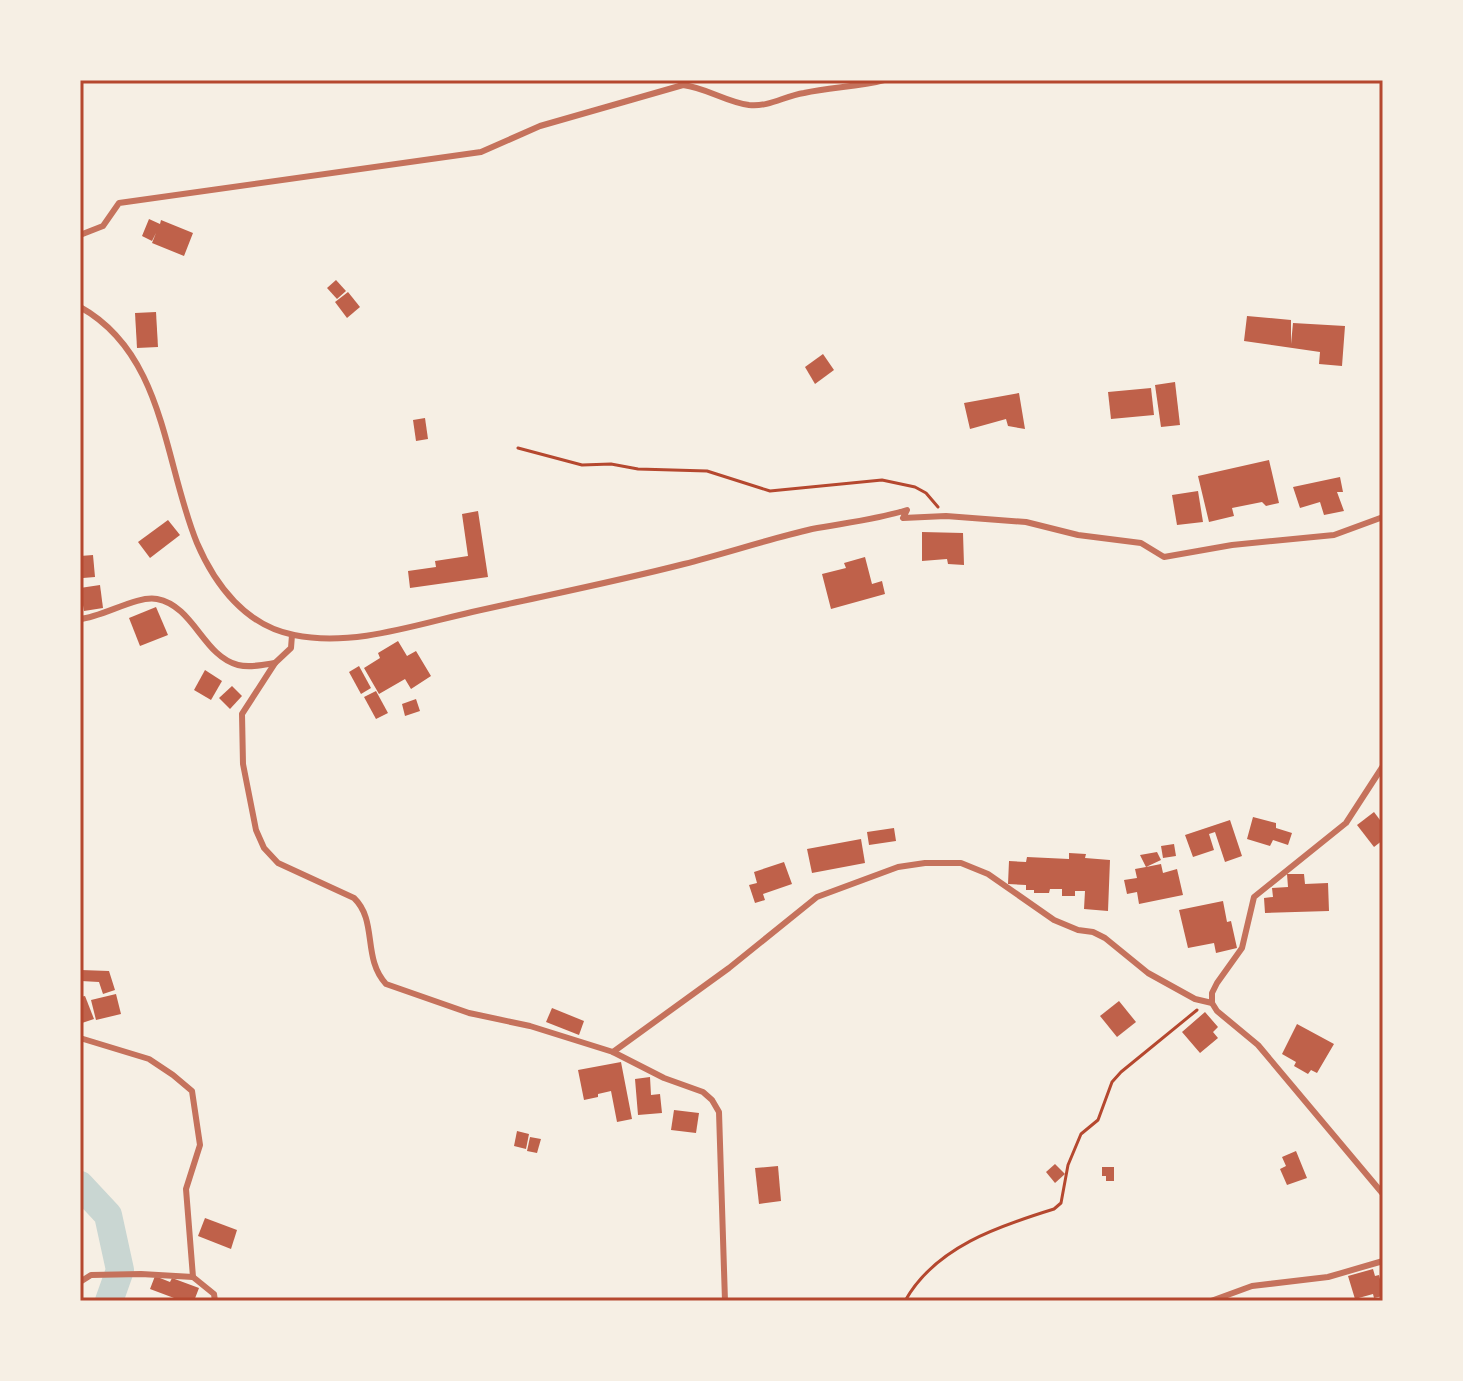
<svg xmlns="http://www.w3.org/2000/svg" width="1463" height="1381" viewBox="0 0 1463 1381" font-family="'Source Sans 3',sans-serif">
	<rect width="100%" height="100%" fill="#f6efe4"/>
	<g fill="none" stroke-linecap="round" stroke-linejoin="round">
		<path stroke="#c9d6d2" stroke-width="28" d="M80 1185 108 1215 120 1270 109 1301"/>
	</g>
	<g fill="#bf614a">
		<path d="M149 219 160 224 161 220 193 233 184 256 152 243 156 233 152 241 142 236Z"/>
		<path d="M336 280 346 291 337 299 327 288Z"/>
		<path d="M348 292 360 307 347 318 335 302Z"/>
		<path d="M156 312 158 347 137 348 135 313Z"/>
		<path d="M1247 316 1291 320V344L1293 323 1345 326 1342 366 1319 364 1320 352 1244 341Z"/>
		<path d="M823 354 834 370 815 384 805 367Z"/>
		<path d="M1175 382 1180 425 1161 427 1155 385Z"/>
		<path d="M1151 388 1154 415 1111 419 1108 392Z"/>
		<path d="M1019 393 1025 429 1008 426 1006 419 970 429 964 403Z"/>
		<path d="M425 418 428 439 416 441 413 420Z"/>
		<path d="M1269 460 1279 503 1266 506 1262 502 1232 508 1234 516 1209 522 1198 476Z"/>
		<path d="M1340 477 1343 492H1337L1344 511 1324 515 1320 502 1300 508 1293 487Z"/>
		<path d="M1198 491 1203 522 1177 525 1172 495Z"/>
		<path d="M478 511 488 577 410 588 408 571 436 567 435 561 468 556 462 514Z"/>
		<path d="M168 520 180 535 150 558 138 542Z"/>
		<path d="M922 532 963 533 964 565 948 564 947 559 922 561Z"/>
		<path d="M93 555 95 577 83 578 80 556Z"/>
		<path d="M865 557 872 584 882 581 885 594 831 609 822 574 846 568 844 563Z"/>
		<path d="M100 585 103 608 84 611 80 588Z"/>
		<path d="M156 607 168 635 140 646 129 618Z"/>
		<path d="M398 641 407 656 416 651 431 676 411 689 405 679 379 694 364 668 380 658 378 653Z"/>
		<path d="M359 666 371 688 361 694 349 672Z"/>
		<path d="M205 670 222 681 211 700 194 690Z"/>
		<path d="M232 686 242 696 230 709 219 698Z"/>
		<path d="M376 691 388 713 376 719 364 697Z"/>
		<path d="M416 699 420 711 405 716 402 704Z"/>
		<path d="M1374 812 1383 824V840L1374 847 1357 825Z"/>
		<path d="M1253 817 1276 823V828L1292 833 1288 845 1273 840 1270 846 1247 839Z"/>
		<path d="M1230 820 1242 856 1225 862 1215 832 1209 834 1214 850 1193 857 1185 835Z"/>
		<path d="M894 828 896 841 869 845 867 832Z"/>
		<path d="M861 839 865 863 812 873 807 849Z"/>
		<path d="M1174 844 1176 856 1163 858 1161 846Z"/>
		<path d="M1157 852 1161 860 1146 867 1161 864 1163 873 1177 869 1183 895 1139 904 1137 892 1127 894 1124 880 1137 878 1135 869 1146 867 1140 855Z"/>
		<path d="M1069 853 1086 854 1085 858 1110 860 1108 911 1084 909 1085 891H1075V896H1062V889H1050L1049 893H1034V890H1026V885L1008 884 1009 861 1026 862 1027 857 1069 859Z"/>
		<path d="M784 862 792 884 763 894 765 900 755 903 749 885 757 883 754 872Z"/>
		<path d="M1287 874H1304L1305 884 1328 883 1329 911 1265 913 1264 898 1273 897 1272 888 1288 887Z"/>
		<path d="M1223 901 1227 922 1231 921 1237 948 1216 953 1214 943 1188 948 1179 910Z"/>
		<path d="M81 970 109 971 115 990 103 994 99 982 81 981Z"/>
		<path d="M116 994 121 1014 96 1020 91 1000Z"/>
		<path d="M85 996 94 1019 82 1023 80 997Z"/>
		<path d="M1119 1001 1136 1022 1117 1037 1100 1016Z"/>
		<path d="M552 1008 584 1021 579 1035 546 1022Z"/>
		<path d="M1205 1012 1218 1027 1213 1032 1218 1038 1200 1053 1182 1032Z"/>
		<path d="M1297 1024 1334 1044 1317 1073 1311 1070 1308 1074 1294 1066 1296 1062 1282 1054Z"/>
		<path d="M621 1062 632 1119 617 1122 611 1091 598 1094V1097L584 1100 578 1070Z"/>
		<path d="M650 1077 651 1095 660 1094 662 1113 638 1115 635 1079Z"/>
		<path d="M674 1110 699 1113 696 1133 671 1130Z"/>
		<path d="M517 1131 529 1134 526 1149 514 1146Z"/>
		<path d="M530 1137 541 1139 537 1153 527 1151Z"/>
		<path d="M1296 1151 1307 1178 1287 1185 1280 1169 1286 1166 1282 1157Z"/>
		<path d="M1055 1164 1065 1174 1055 1183 1046 1172Z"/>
		<path d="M778 1166 781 1201 759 1204 755 1168Z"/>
		<path d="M1102 1167H1114V1181H1106V1176H1102Z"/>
		<path d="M205 1218 237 1230 231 1249 198 1236Z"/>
		<path d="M1373 1269 1375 1276 1379 1275 1380 1279 1383 1278V1296L1374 1298 1373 1294 1355 1299 1348 1276Z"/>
		<path d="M155 1276 170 1282 172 1278 199 1288 194 1301H182L150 1289Z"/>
	</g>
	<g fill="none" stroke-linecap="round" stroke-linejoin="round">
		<g stroke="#b5482f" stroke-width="3">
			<path d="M518 448 582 465 611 464 638 469 707 471 770 491 882 480 915 487 926 493 938 507"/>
			<path d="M905 1301C935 1247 999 1226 1054 1209L1061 1203 1068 1165 1081 1134 1098 1120 1112 1082 1121 1072 1197 1010"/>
		</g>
		<g stroke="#c5725c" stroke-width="6">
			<path d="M80 235 103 226 119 203 481 152 540 126 683 85C707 88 726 102 749 105 770 107 784 96 804 93 830 87 858 87 884 80"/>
			<path d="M80 307C165 354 164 463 197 543 215 585 246 626 294 635 352 647 415 625 472 612 543 596 614 582 684 564 727 553 769 539 812 529 844 523 875 520 907 510L903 518 946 516 1026 522 1078 535 1141 543 1164 557 1232 545 1334 535 1383 517"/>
			<path d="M80 619C103 617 137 595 157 599 194 606 203 656 238 665 250 668 263 665 275 663"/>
			<path d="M292 635 291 648 275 663 242 714 243 764 256 830 264 848 278 863 354 898C378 921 362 958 386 984L469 1013 530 1026 613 1052 664 1078 703 1092 712 1100 719 1112 725 1301"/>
			<path d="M1383 766 1346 823 1254 897 1242 948 1217 983 1212 993V1003L1217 1011 1258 1045 1383 1194"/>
			<path d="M80 1038 149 1059 173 1075 192 1091 200 1145 186 1189 193 1277"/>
			<path d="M613 1052 729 968 817 897 898 867 925 863H961L988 874 1054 920 1078 930 1093 932 1105 938 1148 973 1195 999 1212 1003"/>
			<path d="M80 1282 91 1275 141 1274 193 1277 214 1294 215 1301"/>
			<path d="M1211 1301 1252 1286 1328 1277 1383 1261"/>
		</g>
	</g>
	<rect width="1463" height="1381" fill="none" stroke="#f6efe4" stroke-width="164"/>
	<rect x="82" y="82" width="1299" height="1217" fill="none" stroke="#b5482f" stroke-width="3"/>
</svg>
